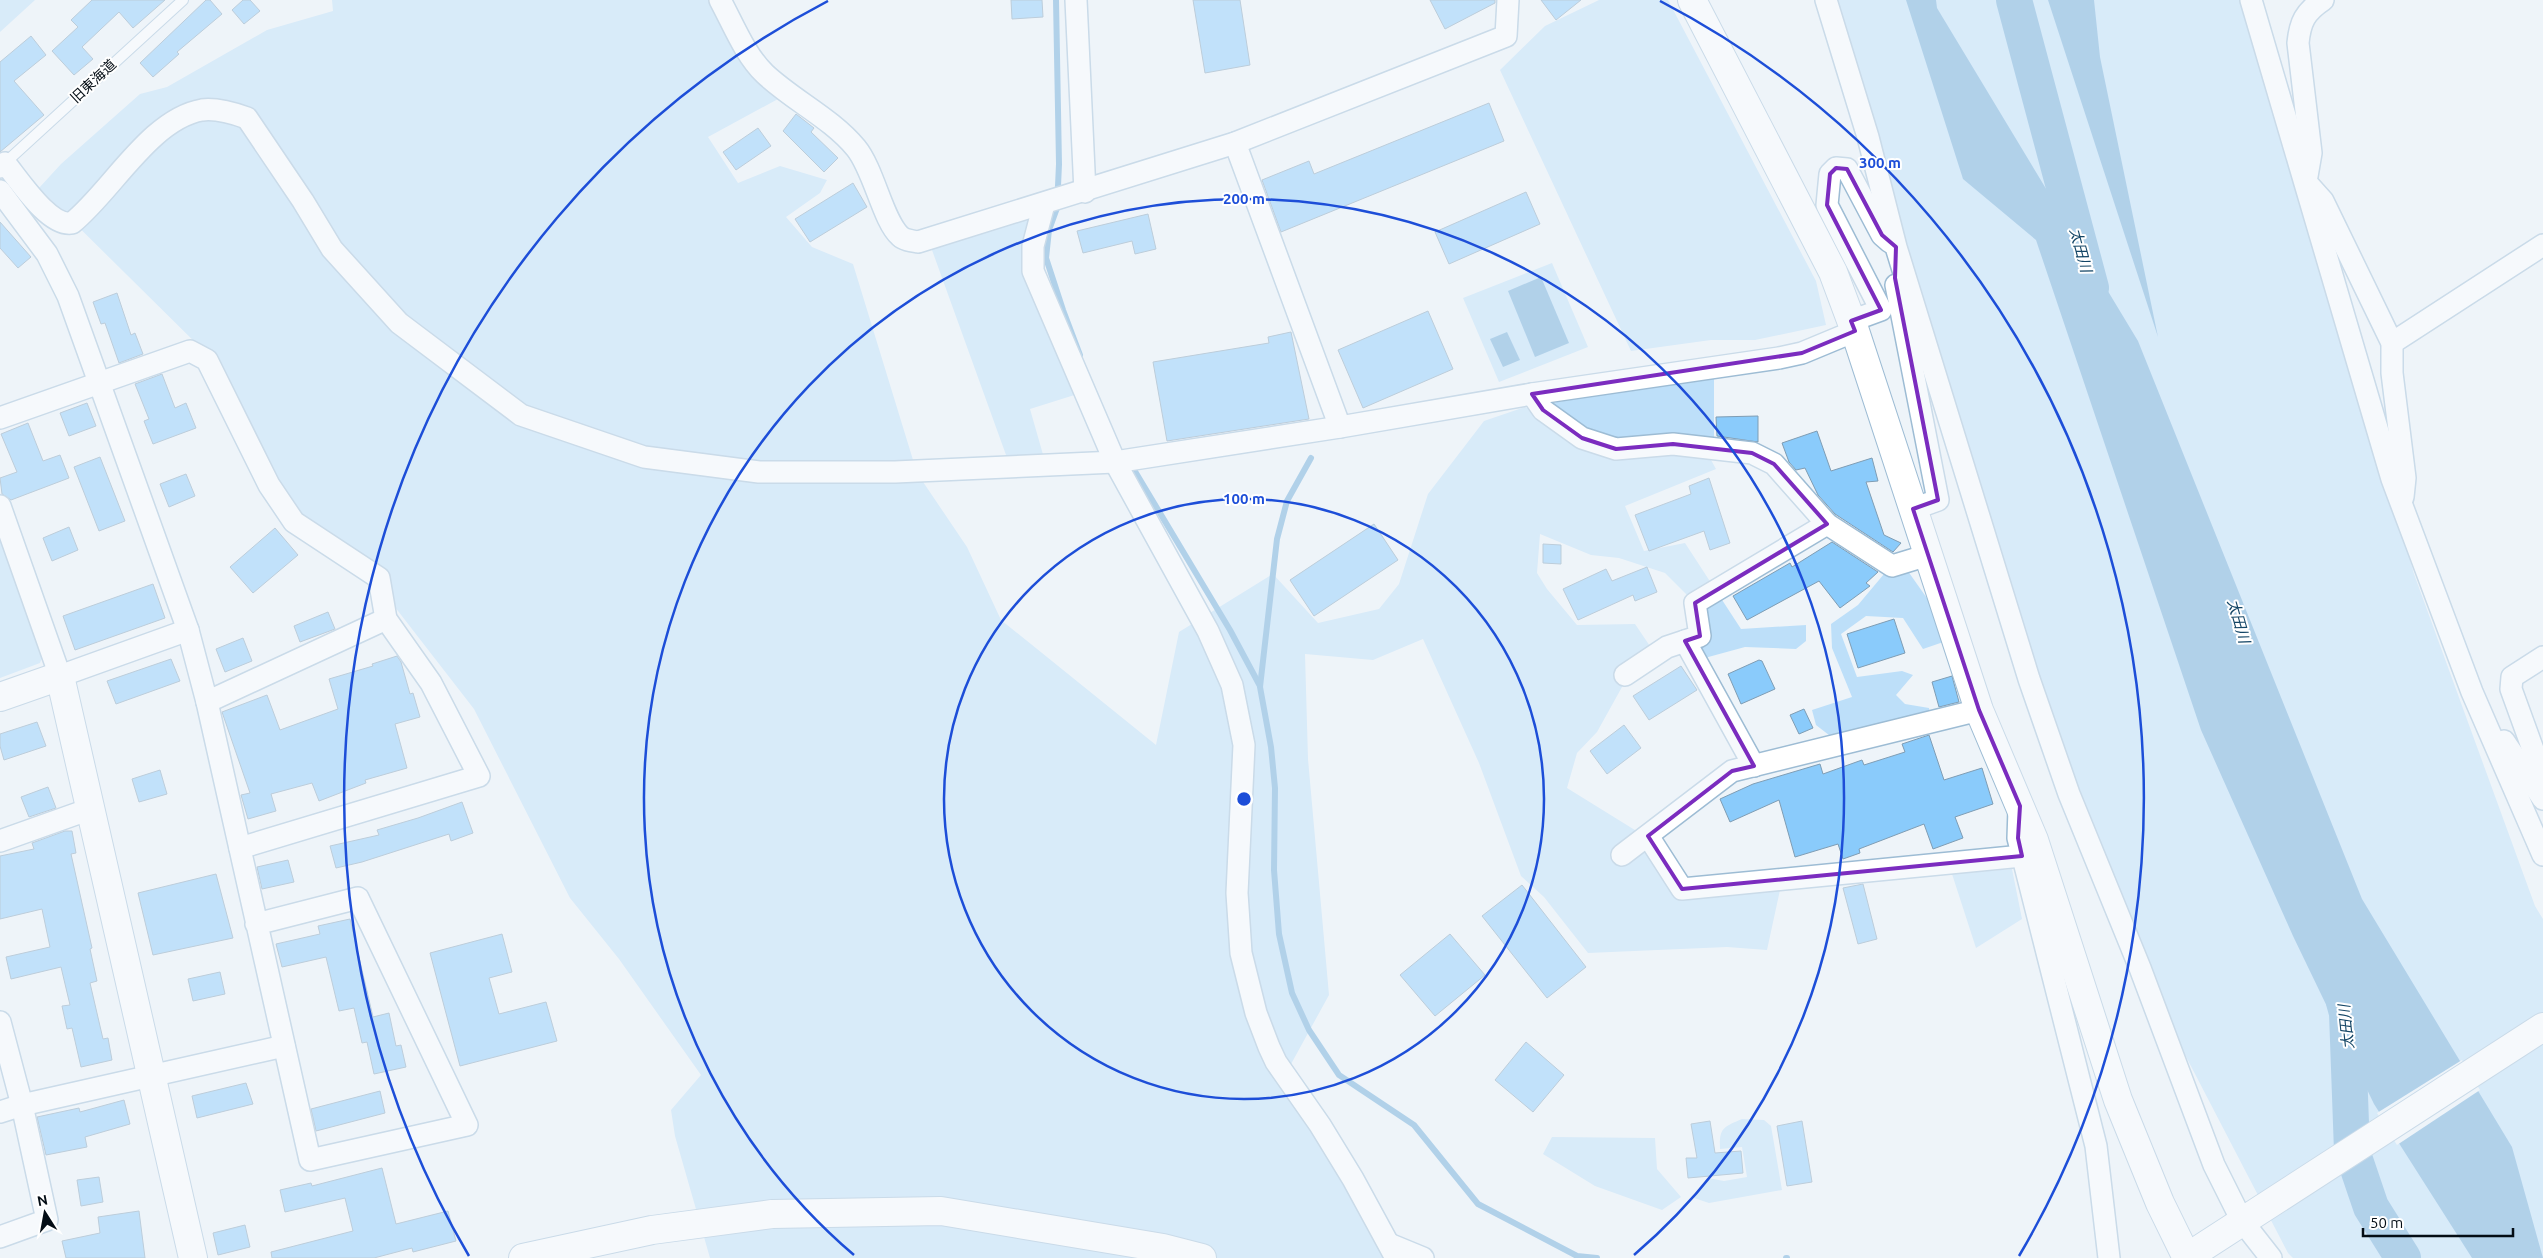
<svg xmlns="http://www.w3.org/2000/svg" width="2543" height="1258" viewBox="0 0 2543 1258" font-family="Ubuntu,'Noto Sans JP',sans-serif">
	<rect width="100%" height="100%" fill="#eef4f9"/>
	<g fill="#bddff9">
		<path d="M0 0H35L0 32Z"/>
		<path d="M332 0H724L789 93 708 137 738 183 780 166 827 180 820 193 786 217 812 247 853 264 917 473 967 547 1001 620 1156 745 1179 632 1273 574 1318 623 1379 609 1399 584 1428 494 1484 421 1525 407 1589 437 1552 403 1714 373V450L1705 449 1716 469 1625 506 1644 551 1685 543 1741 629 1806 625V641L1796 649 1745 647 1701 659 1695 603 1665 573 1619 558 1591 555 1540 534 1537 573 1547 589 1577 625 1635 624 1656 655 1627 678 1597 732 1577 753 1567 788 1651 840 1682 889 1780 890 1767 950 1727 947 1588 953 1544 897 1521 876 1479 763 1423 639 1373 660 1305 654 1308 759 1329 995 1285 1075 1396 1258H710L675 1136 671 1110 701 1075 619 959 570 898 474 709 367 571 280 502 213 360 39 188 61 164 140 94 167 87 267 30 333 11Z"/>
		<path d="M1599 0H1668L1816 281 1826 325 1755 340H1711L1631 351 1500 70 1545 26Z"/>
		<path d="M1825 0H2251L2414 574 2535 906 2543 919V1258H2293L2288 1253 2140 968 2032 690Z"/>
		<path d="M1042 213 1033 262 1084 392 1030 409 1046 465 1010 466 928 239Z"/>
		<path d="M1552 263 1588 347 1499 382 1463 298Z"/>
		<path d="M0 532 43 655 40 663 0 678Z"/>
		<path d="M1905 567 1955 638 1923 649 1903 618 1866 616 1841 634 1857 677 1902 671 1913 675 1896 695 1905 704 1929 708 1931 722 1838 742 1816 725 1812 710 1852 697 1832 648 1831 624 1858 605 1884 574Z"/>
		<path d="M2012 869 2022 919 1976 948 1952 874Z"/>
		<path d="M1742 1119 1764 1120 1771 1126 1782 1190 1709 1203 1694 1198 1708 1178 1724 1181 1747 1177 1742 1147 1720 1149C1719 1127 1724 1127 1742 1119Z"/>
		<path d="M1552 1137 1655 1138 1657 1169 1681 1197 1662 1210 1595 1186 1543 1154Z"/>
	</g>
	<g fill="#67a7d6">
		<path d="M1906 0H1936L1937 8 2138 341 2362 899 2512 1147 2543 1258H2472L2374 1104 2293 936 2201 730 2036 240 1963 179Z"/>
		<path d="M2048 0H2094L2100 57 2158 337Z"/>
		<path d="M1541 277 1569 343 1535 357 1508 291Z"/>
		<path d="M1507 332 1520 360 1503 367 1490 339Z"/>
	</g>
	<path fill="#eef4f9" d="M2462 1060 2480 1090 2397 1145 2377 1113Z"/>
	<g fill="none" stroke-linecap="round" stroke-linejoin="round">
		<g stroke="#67a7d6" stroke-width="6">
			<path d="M1056 0 1059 164 1057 208 1049 230 1046 258 1063 310 1080 355"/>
			<path d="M1311 458 1287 501 1277 539 1260 687 1271 747 1275 788 1274 870 1279 934 1292 993 1309 1030 1339 1075 1414 1125 1478 1204 1577 1256 1597 1258"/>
			<path d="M1130 463 1230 630 1260 686"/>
			<path d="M1786 1258H1787"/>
		</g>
		<g stroke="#67a7d6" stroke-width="36">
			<path d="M2014 0 2091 288"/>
			<path d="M2344 1002 2347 1013 2352 1151 2371 1207 2403 1258"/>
		</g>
	</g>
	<g fill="#8acbfb" stroke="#7f9db4">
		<path d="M92 0H165L133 28 119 12 82 47 93 59 74 75 52 51 78 27 71 20Z"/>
		<path d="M206 0H210L222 14 177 52 179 54 153 77 140 63Z"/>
		<path d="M243 0H250L260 11 244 24 232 10Z"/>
		<path d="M1011 0H1042L1043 17 1012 19Z"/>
		<path d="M1193 0H1240L1250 65 1205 73Z"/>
		<path d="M1430 0H1495V3L1445 29Z"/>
		<path d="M1541 0H1581L1556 20Z"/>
		<path d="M31 36 46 55 14 81 44 115 0 152V62Z"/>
		<path d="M1489 103 1504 141 1281 232 1262 180 1309 161 1314 174Z"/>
		<path d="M796 114 814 128 811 132 838 158 824 172 783 131Z"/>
		<path d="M758 128 771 146 736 170 723 152Z"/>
		<path d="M853 183 867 207 810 242 795 219Z"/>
		<path d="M1526 192 1540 224 1449 264 1435 232Z"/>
		<path d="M1148 214 1156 249 1135 254 1132 241 1083 253 1077 231Z"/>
		<path d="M0 222 31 257 18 268 0 248Z"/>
		<path d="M117 293 131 335 135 333 143 354 119 363 105 323 101 324 93 302Z"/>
		<path d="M1428 311 1453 369 1363 408 1338 350Z"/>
		<path d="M1291 332 1309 419 1167 441 1153 362 1269 343 1268 337Z"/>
		<path d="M162 374 175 408 186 403 196 428 153 444 144 421 149 419 135 384Z"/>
		<path d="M87 403 96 426 69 436 60 413Z"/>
		<path d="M1758 416V442L1717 436 1716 417Z"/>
		<path d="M28 423 43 461 60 455 69 478 11 500 2 494 0 478 17 472 1 434Z"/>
		<path d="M1817 431 1831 471 1872 458 1878 481 1866 482 1884 535 1901 543 1893 552 1835 514 1818 495 1805 468 1796 470 1789 462 1782 443Z"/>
		<path d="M100 457 125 521 99 531 74 467Z"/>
		<path d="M186 474 195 496 169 507 160 484Z"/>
		<path d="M1709 478 1730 543 1710 550 1704 531 1649 551 1635 515 1691 494 1689 486Z"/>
		<path d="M1374 524 1398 560 1314 616 1290 580Z"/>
		<path d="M69 527 78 550 52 561 43 538Z"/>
		<path d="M275 528 298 555 253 593 230 567Z"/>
		<path d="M1832 542 1878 572 1866 583 1870 586 1840 608 1819 581 1747 620 1733 596 1790 563 1792 567Z"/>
		<path d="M1543 544 1561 545V564L1543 563Z"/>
		<path d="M1647 567 1657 592 1635 601 1633 595 1578 620 1563 589 1606 569 1612 581Z"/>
		<path d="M153 584 165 618 75 650 63 616Z"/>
		<path d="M328 612 335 629 300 642 294 626Z"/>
		<path d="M1894 619 1905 653 1858 668 1847 634Z"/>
		<path d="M243 638 252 661 225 672 216 649Z"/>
		<path d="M397 656 401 662 410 694 413 693 420 717 395 724 407 768 365 780 366 783 319 801 312 783 271 794 276 811 248 819 241 795 250 793 222 712 267 695 280 730 338 709 329 679 373 666 372 664Z"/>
		<path d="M171 659 180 681 116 704 107 681Z"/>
		<path d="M1759 660 1762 661 1775 689 1741 704 1728 674Z"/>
		<path d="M1681 666 1697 690 1649 720 1633 696Z"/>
		<path d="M1952 676 1959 702 1939 707 1932 682Z"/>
		<path d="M1804 709 1813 728 1799 734 1790 715Z"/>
		<path d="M37 722 46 746 4 760 0 746V734Z"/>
		<path d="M1624 725 1641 748 1607 774 1590 751Z"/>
		<path d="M1929 735 1944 780 1982 768 1993 804 1955 817 1963 838 1933 849 1924 824 1859 849 1860 853 1843 859 1838 844 1795 857 1779 800 1730 822 1720 799 1753 784 1820 764 1823 774 1862 760 1864 765 1905 752 1902 744Z"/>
		<path d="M160 770 167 794 139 802 132 779Z"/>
		<path d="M48 787 56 808 29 817 21 797Z"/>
		<path d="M462 802 473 833 451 841 449 834 362 862 336 868 330 846 379 835 377 830 418 818Z"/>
		<path d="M65 831H72L76 853 71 854 92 948 90 949 97 981 90 983 103 1039 108 1038 112 1060 81 1067 72 1028 67 1029 62 1006 70 1005 61 967 11 979 6 957 50 947 42 909 0 919V856L34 849 32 843Z"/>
		<path d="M288 860 294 882 262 889 257 867Z"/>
		<path d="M216 874 233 938 153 955 138 893Z"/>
		<path d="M1863 884 1877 939 1858 944 1843 888Z"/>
		<path d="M1522 885 1586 967 1547 998 1482 916Z"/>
		<path d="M350 919 373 1017 389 1013 396 1046 401 1045 406 1067 374 1074 367 1042 362 1043 354 1008 339 1011 326 957 282 967 276 944 320 934 318 926Z"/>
		<path d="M502 934 512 972 489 978 499 1014 546 1002 557 1041 460 1066 430 953Z"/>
		<path d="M1450 934 1485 975 1435 1016 1400 975Z"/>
		<path d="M220 972 225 994 193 1001 188 979Z"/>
		<path d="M1526 1042 1564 1075 1533 1112 1495 1080Z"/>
		<path d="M246 1083 253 1104 197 1118 192 1096Z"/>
		<path d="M380 1091 385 1113 316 1131 311 1109Z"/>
		<path d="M124 1100 130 1124 85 1137 87 1147 46 1155 37 1117 79 1108 80 1112Z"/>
		<path d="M1710 1121 1715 1153 1741 1151 1743 1173 1688 1178 1686 1158H1697L1691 1124Z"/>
		<path d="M1802 1121 1812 1182 1787 1186 1777 1126Z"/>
		<path d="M382 1168 396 1224 448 1211 456 1241 413 1252 412 1248 374 1258H272L271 1252 353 1231 345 1198 285 1212 280 1190 311 1183 312 1186Z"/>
		<path d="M99 1177 103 1202 81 1206 77 1180Z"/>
		<path d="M139 1211 145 1258H66L62 1241 100 1233 98 1217Z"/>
		<path d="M245 1225 250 1247 218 1255 213 1233Z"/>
	</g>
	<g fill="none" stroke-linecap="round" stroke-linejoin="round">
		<defs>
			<path id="lane" d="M5 163 183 0"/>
			<g id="street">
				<path d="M720 0C733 24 745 55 765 74 794 101 831 118 856 148 874 170 883 221 900 236 904 240 912 241 918 242L1235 143 1506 36 1508 0"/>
				<path d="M1076 0 1085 192"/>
				<path d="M1826 0 1868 137 1896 247 2029 679 2069 794 2140 968 2214 1165 2242 1221 2271 1258"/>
				<path d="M2251 0 2392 479 2472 692 2543 855"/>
				<path d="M2323 0C2305 12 2300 22 2298 43L2311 153 2306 182 2323 201 2392 343V373L2405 478 2403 497"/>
				<path d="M1235 143 1340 427"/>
				<path d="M0 167 5 163C19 180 49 227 72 223 111 192 150 119 202 110 217 108 233 113 247 118L303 201 332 249 399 323 521 415 644 457 759 472H895L1115 462 1340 427 1532 394 1779 358 1802 353 1855 331"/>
				<path d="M0 191 47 254 68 296 188 630 207 702 310 1160 467 1125 358 898 256 924"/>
				<path d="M1044 204 1033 246V271L1115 462 1208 631 1232 685 1244 745 1237 893 1241 953 1256 1013 1269 1047 1276 1062 1320 1125 1353 1179 1396 1258"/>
				<path d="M1896 285 1938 500 1913 509"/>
				<path d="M1851 321 1881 310 1827 205 1830 174 1836 168 1847 169 1882 235 1890 242"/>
				<path d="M2392 343 2543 245"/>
				<path d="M1532 394 1543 410 1582 438 1616 449 1673 444 1752 453 1774 464 1827 524 1892 566 1928 555"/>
				<path d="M0 418 190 351 207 360 269 485 294 522 379 578 386 619 431 683 479 776 240 848"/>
				<path d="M0 506 60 676 188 630"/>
				<path d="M1685 641 1754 766"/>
				<path d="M2543 657 2512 677 2511 689 2543 777"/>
				<path d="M1625 675 1667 647 1700 636 1695 603 1827 524"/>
				<path d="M207 702 386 619"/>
				<path d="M2504 741 2543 799"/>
				<path d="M2019 809 2018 838 2096 1146 2109 1258"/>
				<path d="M1648 836 1682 889 2022 856"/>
				<path d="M0 841 90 809"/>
				<path d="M1622 855 1732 771 1979 710"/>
				<path d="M0 1022 22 1105 47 1220 0 1237"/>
				<path d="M0 1112 22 1105 284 1046"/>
				<path d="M1389 1244 1423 1258"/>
			</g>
			<g id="secondary">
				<path d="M1692 0 1833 272 1855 331 1979 710 2034 840 2118 1100 2160 1203 2187 1258"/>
				<path d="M0 697 60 676 193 1258"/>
				<path d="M523 1258 652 1230 772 1214 941 1211 1163 1248 1202 1258"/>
				<path d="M2186 1258 2543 1027"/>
			</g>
		</defs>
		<use href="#lane" stroke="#9dbcd4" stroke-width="12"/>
		<use href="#street" stroke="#9dbcd4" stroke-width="24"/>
		<use href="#secondary" stroke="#9dbcd4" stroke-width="30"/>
		<use href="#lane" stroke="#fff" stroke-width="10"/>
		<use href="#street" stroke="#fff" stroke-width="21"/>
		<use href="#secondary" stroke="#fff" stroke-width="28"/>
	</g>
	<path d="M0 0H2543V1258H0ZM1836 168 1847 169 1882 235 1896 247 1895 278 1938 500 1913 509 1979 710 2020 806 2018 838 2022 856 1682 889 1648 836 1732 771 1754 766 1685 641 1700 636 1695 603 1827 524 1774 464 1752 453 1673 444 1616 449 1582 438 1543 410 1532 394 1802 353 1855 331 1851 321 1881 310 1827 205 1830 174Z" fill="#eef4f9" fill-opacity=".55" fill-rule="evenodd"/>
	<path fill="none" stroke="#7b2cbf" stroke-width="4" stroke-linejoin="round" d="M1836 168 1847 169 1882 235 1896 247 1895 278 1938 500 1913 509 1979 710 2020 806 2018 838 2022 856 1682 889 1648 836 1732 771 1754 766 1685 641 1700 636 1695 603 1827 524 1774 464 1752 453 1673 444 1616 449 1582 438 1543 410 1532 394 1802 353 1855 331 1851 321 1881 310 1827 205 1830 174Z"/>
	<g fill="none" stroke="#1d4ed8" stroke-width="2.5">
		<circle cx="1244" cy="799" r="300"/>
		<path d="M854 1255A600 600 0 1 1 1634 1255"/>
		<path d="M469 1256A900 900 0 0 1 828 1M1660 1A900 900 0 0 1 2019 1256"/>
	</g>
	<g text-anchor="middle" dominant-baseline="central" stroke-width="4" stroke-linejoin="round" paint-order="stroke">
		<g font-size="14" fill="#040d15" stroke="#fff">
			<text transform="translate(93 81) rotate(-43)">旧東海道</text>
		</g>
		<g font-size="15" font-style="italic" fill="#144666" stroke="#fff">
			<text transform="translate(2081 250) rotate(75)">太田川</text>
			<text transform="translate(2239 621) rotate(74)">太田川</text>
			<text transform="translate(2346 1027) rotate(-96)">太田川</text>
		</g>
	</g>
	<circle cx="1244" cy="799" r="8" fill="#1d4ed8" stroke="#fff" stroke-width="2.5"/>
	<g font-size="15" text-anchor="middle" font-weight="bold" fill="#1d4ed8" stroke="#fff" stroke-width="4" stroke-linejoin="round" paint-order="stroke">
		<text x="1880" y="168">300 m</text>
		<text x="1244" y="204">200 m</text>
		<text x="1244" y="504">100 m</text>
	</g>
	<g transform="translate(45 1213) rotate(349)" stroke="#ffffff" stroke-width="4" paint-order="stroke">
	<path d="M0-4L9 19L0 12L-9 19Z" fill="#040d15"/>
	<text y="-8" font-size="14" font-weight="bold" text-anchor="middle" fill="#040d15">N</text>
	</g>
	<path d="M2363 1228v8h150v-8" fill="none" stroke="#040d15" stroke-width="2.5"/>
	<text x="2370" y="1228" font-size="15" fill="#040d15" stroke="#ffffff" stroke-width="4" paint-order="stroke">50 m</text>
</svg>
